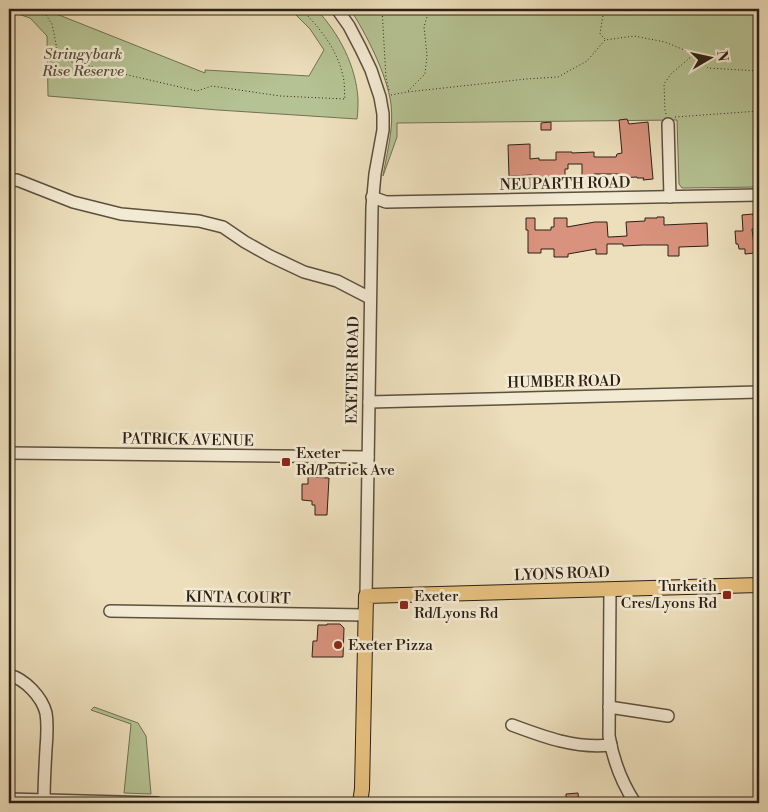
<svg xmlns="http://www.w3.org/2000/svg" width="768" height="812" viewBox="0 0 768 812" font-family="'Libre Bodoni',serif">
	<rect width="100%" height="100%" fill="#eddfbc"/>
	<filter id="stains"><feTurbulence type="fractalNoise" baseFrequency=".004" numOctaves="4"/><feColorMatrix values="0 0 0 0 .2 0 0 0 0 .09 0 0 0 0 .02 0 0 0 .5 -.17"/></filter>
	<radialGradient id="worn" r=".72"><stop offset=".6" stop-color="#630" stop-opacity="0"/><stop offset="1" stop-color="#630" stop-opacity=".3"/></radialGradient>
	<g fill="#b5c293" stroke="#707154">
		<path d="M9 9H54V13L205 73V70L309 76 324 50 310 29 295 14 299 9H316C339 33 356 66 358 99 358 106 358 112 357 119L218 110 48 96 47 36 30 18 9 11Z"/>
		<path d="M350 9H759V187L682 188 679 184 677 120 397 123V137L383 176C387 152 394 128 391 104 387 75 366 33 350 9Z"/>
		<path d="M94 707 138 723 146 736 151 794 124 793 131 724 91 710Z"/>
	</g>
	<g fill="#d8927d" stroke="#2c2015">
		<path d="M627 119 629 124 648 122 653 179 643 180 644 178H637V177L620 178 619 174H594V177L582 178V164H568V169H565V176L550 177V179L532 180V175L509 176 508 145 530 144V159L539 158V160H556V152H572V153L594 152V157H616L617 154 622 153 619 120Z"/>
		<path d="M551 122V130H541V123Z"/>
		<path d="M753 214 755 228 752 229 755 253 745 254V249H739L738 244H736L735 231H743L742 215Z"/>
		<path d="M657 217H664V225L707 223 708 246 679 247V256H668V245H643L623 246V244H607V254H596V249L568 254V257H554V249H541V253H528V230H526V218H535V230H551V227H554V218H567V227L595 222H607L608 237H610L627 236 626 222 645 221V218H657Z"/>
		<path d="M308 477 329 478 327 515H315V505H312V501L302 500V484H308Z"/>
		<path d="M327 624H340L344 628 343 657H312L313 641H317L318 625H327Z"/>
		<path d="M578 793 579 803H566V794Z"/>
	</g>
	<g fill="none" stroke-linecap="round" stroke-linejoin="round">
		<defs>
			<g id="minor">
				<path d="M337 9 349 26 361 49 371 70 380 97 383 114V130L375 174 372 207 366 596"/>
				<path d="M668 124 670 197"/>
				<path d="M9 181 17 180 73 202 121 214 199 221 223 227 245 242 270 256 304 272 337 281 370 298"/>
				<path d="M372 197 386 202 759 195"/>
				<path d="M369 402 759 392"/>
				<path d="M9 453 368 457"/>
				<path d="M610 589 609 736C613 759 622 783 635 803"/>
				<path d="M110 611 365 615"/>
				<path d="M9 675C25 679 42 697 46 713 48 725 47 737 46 749 45 766 44 783 44 800"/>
				<path d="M609 707 668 716"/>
				<path d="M512 725C544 737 576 749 611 745"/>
				<path d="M9 799 157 803"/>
			</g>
			<path id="major" d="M360 803 362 789 366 596 759 585"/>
		</defs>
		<use href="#minor" stroke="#5c503f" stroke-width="14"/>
		<use href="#major" stroke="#2c2015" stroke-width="16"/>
		<g stroke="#2c2015" stroke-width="1" stroke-dasharray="1 2.5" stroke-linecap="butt">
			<path d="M42 9 52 24 59 59 197 91 212 86 280 96 345 99C344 92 345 83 343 76 337 49 320 28 301 9"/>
			<path d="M382 9 386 78 389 90"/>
			<path d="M604 9 600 34 605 39"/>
			<path d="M408 91 425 74 427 55 424 27 429 10 431 9"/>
			<path d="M391 95 407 92 526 79 558 77 587 61 605 40 634 36 665 42 694 54 708 68 759 71"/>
			<path d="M666 114 665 110 664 84 671 74 693 55"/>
			<path d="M675 117 759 111"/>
		</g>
		<use href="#minor" stroke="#f3ead3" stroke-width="11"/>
		<use href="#major" stroke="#e6c07e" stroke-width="14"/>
	</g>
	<g fill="#8f2418" stroke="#f3ead3" stroke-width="2">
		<rect x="281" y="457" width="10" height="10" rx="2.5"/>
		<rect x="722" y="590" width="10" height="10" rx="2.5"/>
		<rect x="399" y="600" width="10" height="10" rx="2.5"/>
		<circle cx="338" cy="645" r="5"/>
	</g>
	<g text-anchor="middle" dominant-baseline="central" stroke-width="5" stroke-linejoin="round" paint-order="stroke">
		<g font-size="15" font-style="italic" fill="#55513b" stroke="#f3ead3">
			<text x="83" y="54">Stringybark<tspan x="83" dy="17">Rise Reserve</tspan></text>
		</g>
		<g font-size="15" fill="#2c2015" stroke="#f3ead3">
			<text transform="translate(565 184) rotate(-1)">NEUPARTH ROAD</text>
			<text transform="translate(353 370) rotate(-89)">EXETER ROAD</text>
			<text transform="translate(564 382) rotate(-1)">HUMBER ROAD</text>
			<text transform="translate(188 440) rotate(1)">PATRICK AVENUE</text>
			<text transform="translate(562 574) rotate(-2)">LYONS ROAD</text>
			<text transform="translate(238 598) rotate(1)">KINTA COURT</text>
		</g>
		<g font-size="15" fill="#2c2015" stroke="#f3ead3" text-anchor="start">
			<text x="296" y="453">Exeter<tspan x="296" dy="17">Rd/Patrick Ave</tspan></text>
			<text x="717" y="586" text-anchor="end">Turkeith<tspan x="717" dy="17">Cres/Lyons Rd</tspan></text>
			<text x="414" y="596">Exeter<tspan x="414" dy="17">Rd/Lyons Rd</tspan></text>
			<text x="348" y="645">Exeter Pizza</text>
		</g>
	</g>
	<rect width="768" height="812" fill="none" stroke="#eddfbc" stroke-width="30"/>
	<rect x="10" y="10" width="748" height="792" fill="none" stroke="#2c2015" stroke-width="2.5"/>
	<rect x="15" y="15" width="738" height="782" fill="none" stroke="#2c2015"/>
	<g transform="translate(710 58) rotate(81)" stroke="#f3ead3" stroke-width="4" paint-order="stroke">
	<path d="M0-4L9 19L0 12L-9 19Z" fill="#2c2015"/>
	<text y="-8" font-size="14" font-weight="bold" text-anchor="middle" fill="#2c2015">N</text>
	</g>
	<rect width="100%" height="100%" filter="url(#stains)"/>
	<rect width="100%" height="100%" fill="url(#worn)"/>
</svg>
